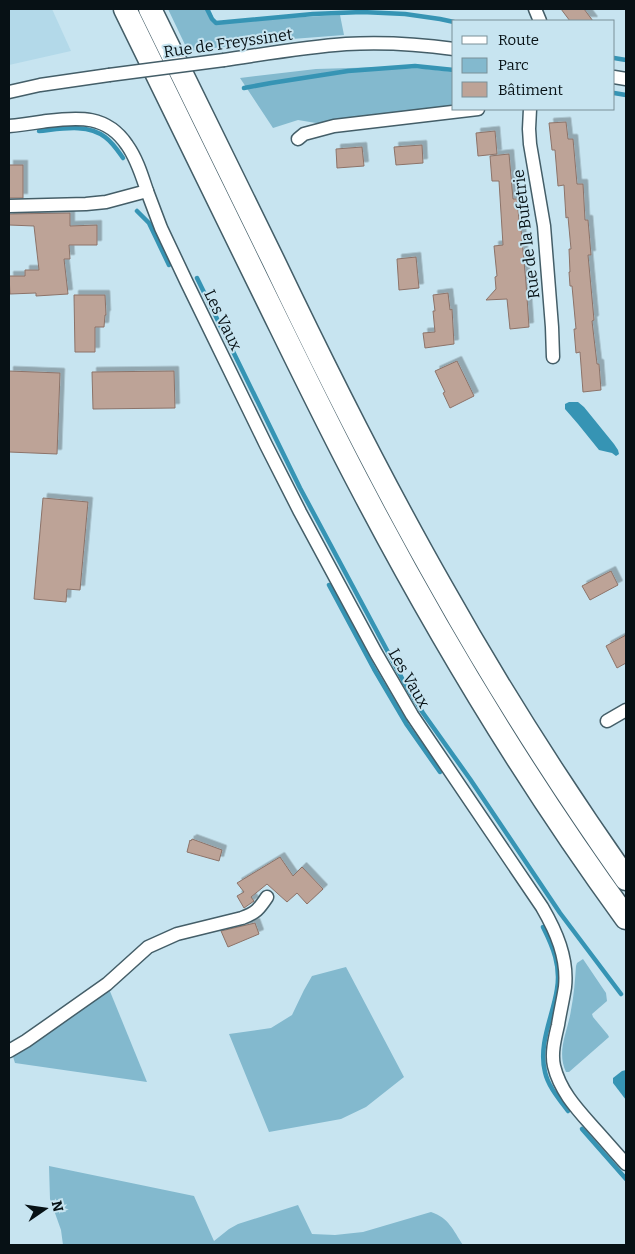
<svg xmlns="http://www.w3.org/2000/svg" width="635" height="1254" viewBox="0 0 635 1254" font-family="Bitter,serif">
	<defs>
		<filter id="shadow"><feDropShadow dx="4.5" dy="-4.5" stdDeviation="0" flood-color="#0004"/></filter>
	</defs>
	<rect width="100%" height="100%" fill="#c7e4f0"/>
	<path fill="#b3d9e9" d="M16 9H52L71 51 9 65V10Z"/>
	<g fill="#83b9ce">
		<path d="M168 9H210L215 22 340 15 344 35 292 39 188 51Z"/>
		<path d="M383 67 426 69 454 72V109L334 126 298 120 273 128 240 78 316 69Z"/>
		<path d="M583 959 606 993 607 1001 592 1014 593 1017 608 1035 609 1037 569 1072H566C556 1051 568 1031 571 1010 574 995 575 980 576 966L577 963Z"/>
		<path d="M346 967 404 1077 366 1107 341 1119 269 1132 229 1034 271 1028 292 1015 304 990 312 976Z"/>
		<path d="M107 984 147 1082 15 1063 11 1050Z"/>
		<path d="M49 1166 194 1196 214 1241 229 1229 238 1224 298 1205 312 1234 335 1235 363 1232 431 1212C449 1218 453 1230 463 1245H63L61 1230 50 1199Z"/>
	</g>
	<g fill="#3694b4">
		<path d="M569 402H578L584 407 614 444 618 450 619 454 616 456 612 453 599 450 578 424 565 409V404Z"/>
		<path d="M626 1070V1100L613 1083V1078L622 1071Z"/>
	</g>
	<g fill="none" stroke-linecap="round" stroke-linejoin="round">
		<g stroke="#3694b4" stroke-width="4.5">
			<path d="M207 9 212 19 216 23 313 14 362 12 405 14 440 19 454 22"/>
			<path d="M614 58 626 60"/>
			<path d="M244 88 271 83 348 71 415 66 454 70"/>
			<path d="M614 93 626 95"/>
			<path d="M39 131C60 129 87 123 105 137 113 143 118 151 123 158"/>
			<path d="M137 211 149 223 169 265"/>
			<path d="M197 278 300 488 404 682 423 713 470 779 560 913 621 994"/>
			<path d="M329 585 374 669 407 725 440 772"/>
			<path d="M543 927C553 947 561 966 557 989 553 1016 538 1044 545 1072 548 1086 559 1099 568 1111"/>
			<path d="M582 1129 626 1179"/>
		</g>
	</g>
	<g fill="#bda397" stroke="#8c7369" filter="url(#shadow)">
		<path d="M561 9H584L593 21H570Z"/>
		<path d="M566 122 568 139H573L577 184H583L585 220H588L591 255H588L594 320 592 321 597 364H599L601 390 583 392 580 352 576 353 574 329H576L572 286H570L569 272H570L569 249H571L568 217 566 218 564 185 558 186 555 150H552L549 123Z"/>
		<path d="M495 131 497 154 478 156 476 133Z"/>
		<path d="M422 145 423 163 396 165 394 147Z"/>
		<path d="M362 147 364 166 337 168 336 149Z"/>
		<path d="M509 154 513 199H517L520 230 521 229 526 283 529 327 510 329 507 299 486 300 496 289 495 277 497 276 494 246 503 245 499 181H492L490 156Z"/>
		<rect x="9" y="165" width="14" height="33"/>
		<path d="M70 213V226L97 225V245H69L70 259H64L68 294 36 296V293L10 294 9 276H25V270H39L34 226 9 225V214Z"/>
		<path d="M416 257 419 288 399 290 397 259Z"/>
		<path d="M448 293 450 310 452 309 454 344 425 348 423 333 435 332 433 311H435L433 295Z"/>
		<path d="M74 295H105L106 315H105L104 327H95V352H75Z"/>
		<path d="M457 361 474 396 450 408 443 393 445 392 435 371Z"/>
		<path d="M9 371 60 373 57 454 9 452Z"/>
		<path d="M174 371 175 408 93 409 92 372Z"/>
		<path d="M43 498 88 502 80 590 67 589 66 602 34 599Z"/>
		<path d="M611 571 618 585 590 600 582 586Z"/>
		<path d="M626 635V663L617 668 606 646Z"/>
		<path d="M192 839 222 850 219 861 187 852 190 840 191 841Z"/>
		<path d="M280 857 293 876 302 867 323 889 307 904 297 893 287 902 267 884 251 897 254 901 244 908 237 896 244 892 237 883Z"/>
		<path d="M255 923 259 934 228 947 221 931Z"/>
	</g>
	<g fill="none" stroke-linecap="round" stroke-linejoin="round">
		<defs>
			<g id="street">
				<path d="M535 9 540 21"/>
				<path d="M224 60C265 54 305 47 346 44 382 42 418 44 454 49"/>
				<path d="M614 77 626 79"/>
				<path d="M9 92 40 85 109 75"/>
				<path d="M530 109 529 129 530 144 544 226 552 327 553 357"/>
				<path d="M9 126C22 125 34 123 47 121 79 117 107 115 127 145 137 159 142 176 147 191L106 202 86 204 9 206"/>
				<path d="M298 139 304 134 334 126 478 109"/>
				<path d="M147 191 161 228 187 283 266 445 300 512 376 653 412 715 542 907C556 931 568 958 565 987 563 1000 560 1012 558 1025 555 1038 551 1053 554 1066 560 1091 577 1109 593 1127 604 1139 615 1152 626 1164"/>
				<path d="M607 721 626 710"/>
				<path d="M9 1051 26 1041 107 984 148 947 177 934 242 918C256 913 259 909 267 897"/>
			</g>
			<g id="highway">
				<path d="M125 9C169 100 214 190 258 281 292 350 325 419 361 487 439 636 527 782 626 918"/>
				<path d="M150 9C191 92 232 176 273 260 326 371 381 481 442 588 498 688 560 785 626 879"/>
			</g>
		</defs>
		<use href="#street" stroke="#445e68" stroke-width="15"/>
		<use href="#highway" stroke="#445e68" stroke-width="25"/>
		<use href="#street" stroke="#fff" stroke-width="12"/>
		<use href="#highway" stroke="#fff" stroke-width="22"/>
		<defs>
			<path id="street-bridge" d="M109 75 224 60"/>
		</defs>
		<use href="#street-bridge" stroke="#445e68" stroke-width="15" stroke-linecap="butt"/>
		<use href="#street-bridge" stroke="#fff" stroke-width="12"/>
	</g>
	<g text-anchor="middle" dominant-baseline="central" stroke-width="4" stroke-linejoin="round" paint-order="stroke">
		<g font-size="16" fill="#071115" stroke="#c7e4f0">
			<text transform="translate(228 43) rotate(-8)">Rue de Freyssinet</text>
			<text transform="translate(526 234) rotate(-97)">Rue de la Bufetrie</text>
			<text transform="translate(223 320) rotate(64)">Les Vaux</text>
			<text transform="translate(409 678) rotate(60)">Les Vaux</text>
		</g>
	</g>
	<rect width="635" height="1254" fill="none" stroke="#071115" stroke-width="20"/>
	<rect x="452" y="20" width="162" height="90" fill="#c7e4f0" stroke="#7a9098"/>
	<rect x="462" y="36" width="25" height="8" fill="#ffffff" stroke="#7a9098"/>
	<text x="498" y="45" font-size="15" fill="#071115">Route</text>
	<rect x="462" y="58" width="25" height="15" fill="#83b9ce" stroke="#7a9098"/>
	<text x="498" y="70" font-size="15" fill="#071115">Parc</text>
	<rect x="462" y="82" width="25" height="15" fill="#bda397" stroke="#7a9098"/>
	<text x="498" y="95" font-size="15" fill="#071115">Bâtiment</text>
	<g transform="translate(45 1209) rotate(77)" stroke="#c7e4f0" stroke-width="4" paint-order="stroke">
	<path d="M0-4L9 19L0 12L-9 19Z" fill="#071115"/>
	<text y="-8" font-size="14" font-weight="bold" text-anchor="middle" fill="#071115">N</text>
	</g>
</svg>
